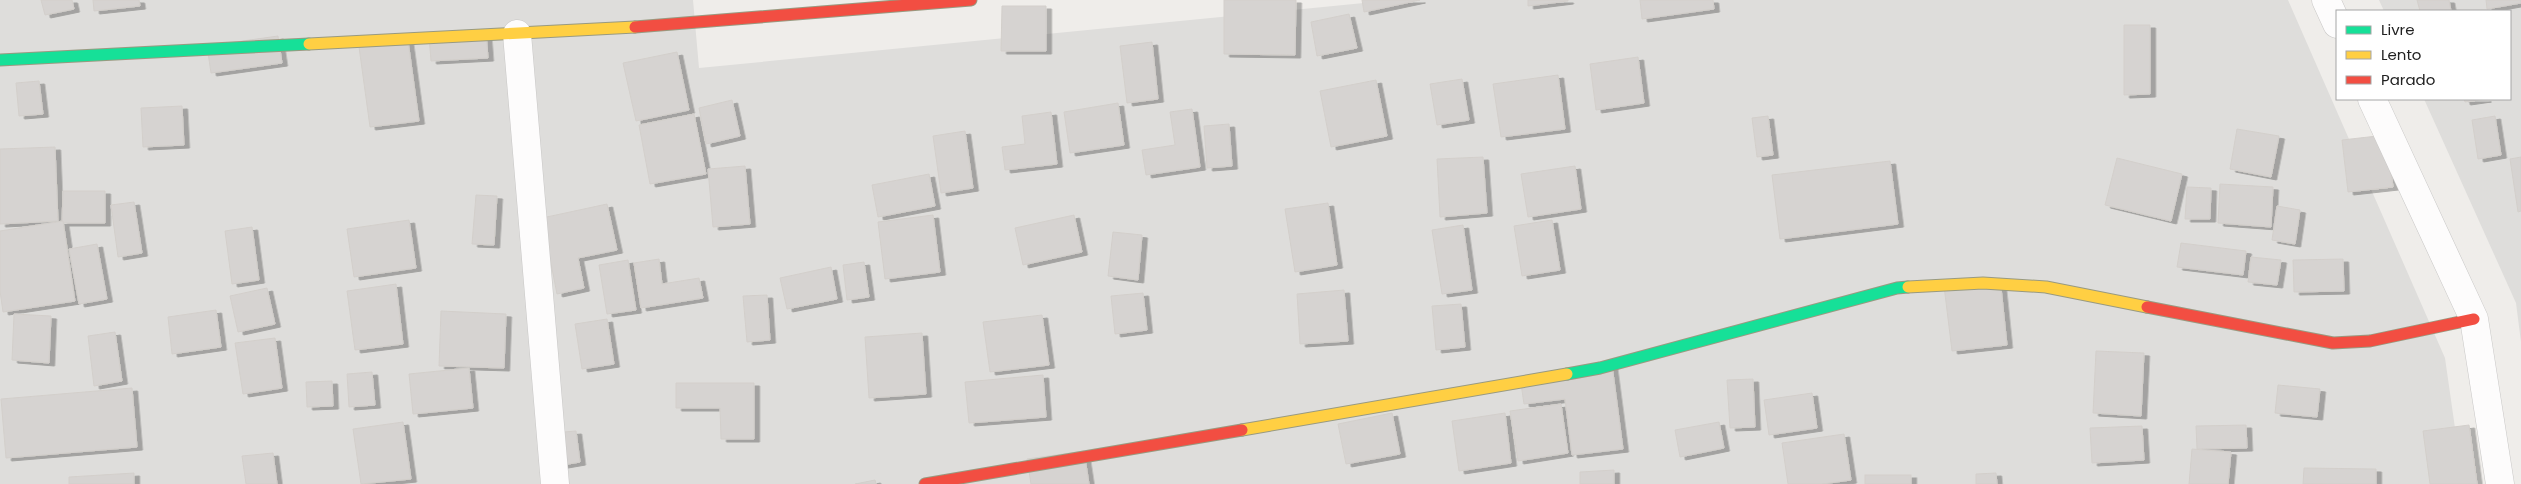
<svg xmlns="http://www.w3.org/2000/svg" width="2521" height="484" viewBox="0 0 2521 484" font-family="Poppins,sans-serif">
	<defs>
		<filter id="shadow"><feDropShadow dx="5.5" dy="3" stdDeviation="0" flood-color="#0004"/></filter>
	</defs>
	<rect width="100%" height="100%" fill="#efedea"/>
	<g fill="#dedddb">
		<path d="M0 0H693L699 68 1394 0H2288L2445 358 2463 484H0Z"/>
		<path d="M2379 0H2521V342L2516 303 2424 99H2510V11H2384Z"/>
	</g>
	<g fill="#d6d3d1" stroke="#d3cfcb" filter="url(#shadow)">
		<path d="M41 0H72L74 9 45 15Z"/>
		<path d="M93 0H139L140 6 94 11Z"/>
		<path d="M1224 0H1296L1295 55 1224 54Z"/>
		<path d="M1362 0H1420L1364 12Z"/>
		<path d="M1528 0H1568V1L1528 6Z"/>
		<path d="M1640 0H1713L1714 9 1642 19Z"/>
		<path d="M2417 0H2449L2451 11H2420Z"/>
		<path d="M2486 0H2521V3L2487 9Z"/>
		<path d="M1002 6H1046V51H1001Z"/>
		<path d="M1349 14 1357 48 1317 56 1311 22Z"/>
		<path d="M2124 25H2150V94L2124 95Z"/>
		<path d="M486 32 488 58 431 61 429 36Z"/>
		<path d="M278 36 282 63 211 73 207 46Z"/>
		<path d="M408 41 419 121 370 127 359 47Z"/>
		<path d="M1152 42 1158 99 1127 103 1120 46Z"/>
		<path d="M677 52 689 110 636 121 623 63Z"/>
		<path d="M1638 57 1644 103 1596 110 1590 64Z"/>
		<path d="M1558 75 1565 129 1501 137 1493 84Z"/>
		<path d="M1462 79 1469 120 1437 125 1430 84Z"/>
		<path d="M1376 80 1387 136 1331 147 1320 91Z"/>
		<path d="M39 81 43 114 19 116 16 83Z"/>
		<path d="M2464 99H2486L2465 102Z"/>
		<path d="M732 100 740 136 706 144 699 108Z"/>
		<path d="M1118 103 1124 145 1070 153 1064 112Z"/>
		<path d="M182 106 184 145 143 147 141 108Z"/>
		<path d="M1192 109 1200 167 1146 175 1142 150 1175 145 1170 112Z"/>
		<path d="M1051 112 1057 164 1005 170 1002 147 1025 144 1022 116Z"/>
		<path d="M694 114 706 174 650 184 639 125Z"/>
		<path d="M1768 116 1773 155 1757 157 1752 118Z"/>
		<path d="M2495 116 2501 155 2478 159 2472 120Z"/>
		<path d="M1229 124 1232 166 1207 168 1204 126Z"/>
		<path d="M2237 129 2279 136 2271 177 2230 169Z"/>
		<path d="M965 131 973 188 941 193 933 136Z"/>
		<path d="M2386 135 2393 187 2348 192 2342 140Z"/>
		<path d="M55 147 58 221 0 224V149Z"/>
		<path d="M1483 157 1487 213 1440 217 1437 159Z"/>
		<path d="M2521 157V211L2518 212 2510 159Z"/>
		<path d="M2117 158 2182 174 2171 221 2105 205Z"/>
		<path d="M1890 161 1898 224 1780 239 1772 175Z"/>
		<path d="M745 166 750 224 713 227 708 169Z"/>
		<path d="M1575 166 1581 209 1528 217 1521 174Z"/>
		<path d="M929 174 935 206 878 217 872 185Z"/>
		<path d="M2220 184 2273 187 2271 227 2218 223Z"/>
		<path d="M2187 187 2211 188 2210 219H2185Z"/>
		<path d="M63 191H105V223H62Z"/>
		<path d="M476 195 497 196 494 245 472 244Z"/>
		<path d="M134 202 142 253 118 257 111 205Z"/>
		<path d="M1328 203 1337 265 1295 272 1285 209Z"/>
		<path d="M607 204 617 250 578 258 584 288 557 294 542 218Z"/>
		<path d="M2277 206 2300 210 2295 244 2272 240Z"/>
		<path d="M933 215 940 272 885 279 878 222Z"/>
		<path d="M1074 215 1082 252 1023 265 1015 228Z"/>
		<path d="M409 220 416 268 354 277 347 229Z"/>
		<path d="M1552 220 1560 270 1522 276 1514 226Z"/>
		<path d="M63 221 75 301 3 312 0 291V231Z"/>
		<path d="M1463 225 1472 290 1442 294 1432 230Z"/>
		<path d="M252 227 259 280 232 284 225 231Z"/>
		<path d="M1113 232 1142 235 1138 280 1108 276Z"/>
		<path d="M2181 243 2246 251 2243 275 2177 267Z"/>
		<path d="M97 244 107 299 79 304 69 249Z"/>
		<path d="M2251 257 2281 260 2277 285 2248 282Z"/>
		<path d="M659 259 662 284 699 278 703 298 641 308 634 263Z"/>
		<path d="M2343 259 2344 291 2294 292 2293 260Z"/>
		<path d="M628 260 636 310 607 314 599 265Z"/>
		<path d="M864 262 869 297 847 300 843 265Z"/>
		<path d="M831 267 837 299 787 309 780 278Z"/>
		<path d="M2000 278 2007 345 1952 351 1944 286Z"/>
		<path d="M396 284 403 344 355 350 347 291Z"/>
		<path d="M267 288 275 324 238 332 230 296Z"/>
		<path d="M1344 290 1348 341 1300 344 1297 294Z"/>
		<path d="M1143 293 1147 330 1115 334 1111 296Z"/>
		<path d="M767 295 770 340 747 342 743 296Z"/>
		<path d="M1461 304 1465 347 1436 350 1432 306Z"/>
		<path d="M216 310 221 347 172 354 168 317Z"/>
		<path d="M441 311 506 314 504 368 439 366Z"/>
		<path d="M14 314 51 316 49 363 12 360Z"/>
		<path d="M1042 315 1049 365 990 372 983 322Z"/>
		<path d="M607 319 614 364 582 369 575 324Z"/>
		<path d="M115 332 122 381 94 386 88 336Z"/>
		<path d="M922 333 926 394 869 398 865 337Z"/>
		<path d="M275 338 282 388 243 394 235 343Z"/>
		<path d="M2096 351 2144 353 2141 416 2093 413Z"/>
		<path d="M1612 365 1623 449 1572 455 1565 399 1524 404 1520 377Z"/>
		<path d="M469 368 473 408 413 414 409 374Z"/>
		<path d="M372 372 375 405 349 407 347 374Z"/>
		<path d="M1043 375 1046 417 969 423 965 382Z"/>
		<path d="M1753 379 1755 427 1730 428 1727 380Z"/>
		<path d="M332 381 333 406 307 407 306 382Z"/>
		<path d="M676 383H754V439H721L720 408H676Z"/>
		<path d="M2278 385 2320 389 2317 417 2275 413Z"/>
		<path d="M132 388 137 447 6 458 1 399Z"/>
		<path d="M1812 393 1817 428 1769 435 1764 400Z"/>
		<path d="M1561 404 1568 453 1518 461 1510 411Z"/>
		<path d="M1392 413 1400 454 1346 464 1338 424Z"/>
		<path d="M1505 413 1511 463 1459 471 1452 421Z"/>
		<path d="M403 422 411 479 361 484 353 429Z"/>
		<path d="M1719 422 1724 448 1680 457 1675 430Z"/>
		<path d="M2246 425 2247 448 2197 449 2196 426Z"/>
		<path d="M2469 425 2477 484H2430L2423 431Z"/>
		<path d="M2142 426 2144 460 2092 463 2090 428Z"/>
		<path d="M576 431 580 462 557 466 552 433Z"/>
		<path d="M1844 434 1851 480 1822 484H1788L1782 443Z"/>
		<path d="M2192 449 2231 452 2228 484H2189Z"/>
		<path d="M1084 451 1089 484H1031L1027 459Z"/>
		<path d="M273 453 277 484H246L242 456Z"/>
		<path d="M2304 468 2376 469V484H2303Z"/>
		<path d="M1614 470V484H1580V472Z"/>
		<path d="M134 473V484H69V477Z"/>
		<path d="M1996 473 1997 484H1976V474Z"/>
		<rect x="1865" y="475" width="46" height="9"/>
		<path d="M875 480 876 484H855Z"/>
	</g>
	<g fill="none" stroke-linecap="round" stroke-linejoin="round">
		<defs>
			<g id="street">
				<path d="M2326 0 2337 24"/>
				<path d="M517 34 555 484"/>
				<path d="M2372 99 2474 319 2500 484"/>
			</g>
			<g id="fast">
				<path d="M0 60 309 44"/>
				<path d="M1567 374 1600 368 1897 288 1908 287"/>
			</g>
			<g id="slow">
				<path d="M309 44 635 27"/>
				<path d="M1908 287 1983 283 2046 287 2147 307"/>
				<path d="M1242 430 1567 374"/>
			</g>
			<g id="jam">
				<path d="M635 27 971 0"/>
				<path d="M2147 307 2333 343 2370 341 2474 319"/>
				<path d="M925 484 1242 430"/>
			</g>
		</defs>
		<use href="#street" stroke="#c8c7c6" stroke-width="29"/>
		<use href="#fast" stroke="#999a80" stroke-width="13"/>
		<use href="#slow" stroke="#999a80" stroke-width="13"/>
		<use href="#jam" stroke="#999a80" stroke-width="13"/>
		<use href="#street" stroke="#fdfcfc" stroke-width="28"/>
		<use href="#fast" stroke="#16e098" stroke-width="11"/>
		<use href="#slow" stroke="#ffcf43" stroke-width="11"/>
		<use href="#jam" stroke="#f24e42" stroke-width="11"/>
	</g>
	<rect x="2336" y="10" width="175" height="90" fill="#ffffff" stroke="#a6a6a6"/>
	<rect x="2346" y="26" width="25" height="8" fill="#16e098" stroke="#a6a6a6"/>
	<text x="2381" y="35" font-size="15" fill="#212121">Livre</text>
	<rect x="2346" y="51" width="25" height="8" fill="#ffcf43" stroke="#a6a6a6"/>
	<text x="2381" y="60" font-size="15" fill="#212121">Lento</text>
	<rect x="2346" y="76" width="25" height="8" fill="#f24e42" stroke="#a6a6a6"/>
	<text x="2381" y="85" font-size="15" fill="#212121">Parado</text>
</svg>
